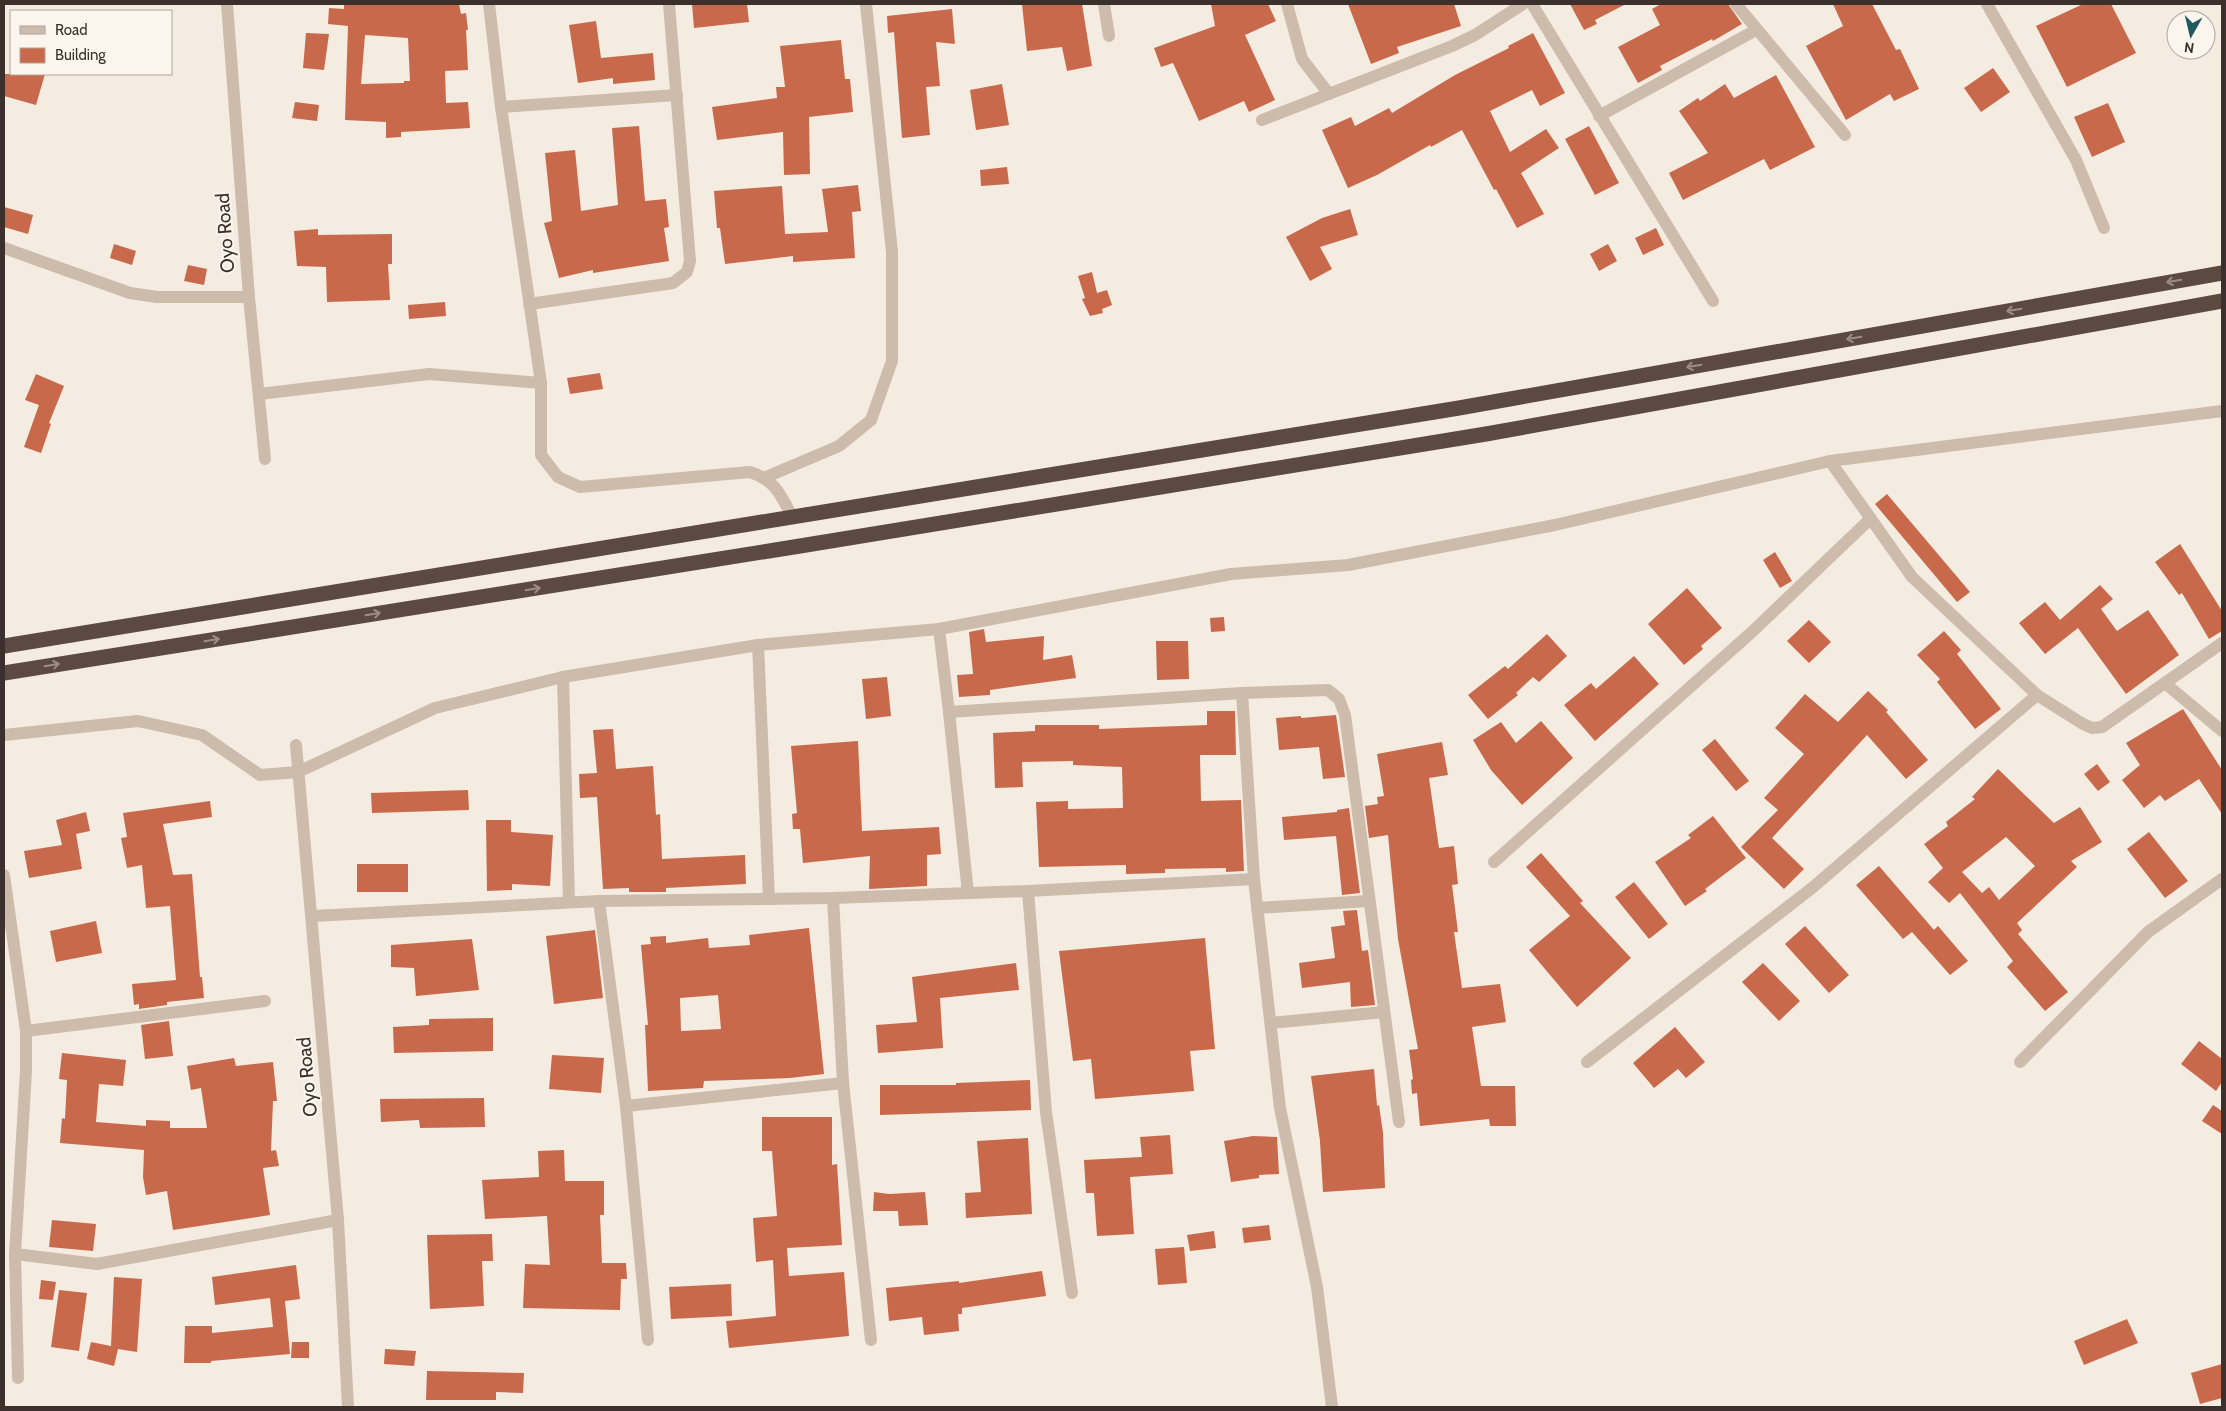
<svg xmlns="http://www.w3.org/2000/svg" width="2226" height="1411" viewBox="0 0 2226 1411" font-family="Cabin,sans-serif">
	<rect width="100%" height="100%" fill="#f4ebe1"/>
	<g fill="#c8694b" fill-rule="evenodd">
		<path d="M344 4H459L461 14 466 13 468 30H466L468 70 445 71 446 103 468 102 470 128 401 132V137L386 138V122L345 120 348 26 328 24 329 8 344 9ZM365 35 408 38 410 81H404V83L361 84Z"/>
		<path d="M692 4H747L749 22 694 28Z"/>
		<path d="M1022 4H1082L1092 66 1067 71 1062 47 1027 51Z"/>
		<path d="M1211 4H1268L1276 21 1245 35 1275 100 1249 112 1244 101 1199 121 1173 63 1161 67 1154 48 1215 26Z"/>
		<path d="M1348 4H1454L1461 26 1397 47 1399 53 1371 64Z"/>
		<path d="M1570 4H1626L1595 20 1597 24 1584 30Z"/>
		<path d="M1661 4H1728L1742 24 1713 41 1712 39 1660 66 1662 70 1638 83 1618 47 1660 25 1652 9Z"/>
		<path d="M1833 4H1872L1896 50 1900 49 1919 89 1894 101 1890 94 1846 120 1806 46 1843 26Z"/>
		<path d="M2083 4H2111L2136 53 2067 87 2036 26Z"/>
		<path d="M952 9 955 44 936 42 940 86 926 87 930 135 902 138 894 32 888 33 887 16Z"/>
		<path d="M596 21 601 58 653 53 655 80 613 84V78L578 83 569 25Z"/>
		<path d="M306 33 329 34 324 70 303 68Z"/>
		<path d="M1533 33 1565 93 1540 106 1532 90 1490 111 1510 152 1546 129 1559 148 1521 173 1544 214 1517 228 1496 189 1494 190 1462 130 1431 147 1430 145 1377 175 1348 188 1322 130 1351 117 1355 126 1389 108 1392 113 1455 75 1509 48 1508 46Z"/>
		<path d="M841 40 845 79H850L853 112 809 117 810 174 784 175 783 132 717 140 712 107 777 98 776 87H785L780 46Z"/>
		<path d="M1993 68 2010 92 1981 112 1964 88Z"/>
		<path d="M4 74H45L36 105 4 96Z"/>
		<path d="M1776 75 1815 147 1770 170 1764 159 1683 200 1669 173 1708 153 1679 111 1698 98 1700 101 1725 84 1734 98Z"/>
		<path d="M1002 84 1009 125 976 130 970 90Z"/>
		<path d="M295 102 319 105 317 121 292 118Z"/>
		<path d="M2108 103 2125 142 2092 157 2074 117Z"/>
		<path d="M639 126 645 201 666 199 669 227 664 228 669 261 593 273V270L559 278 544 223 552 221 545 153 575 150 581 211 618 205 612 128Z"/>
		<path d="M1589 126 1619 183 1595 195 1565 139Z"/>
		<path d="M1007 167 1009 184 981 186 980 170Z"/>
		<path d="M858 185 861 211 852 212 855 258 793 262V256L725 264 720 228H717L714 191 782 186 785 234 828 232 822 189Z"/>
		<path d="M4 207 33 215 28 234 4 227Z"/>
		<path d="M1350 209 1358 235 1320 247 1332 269 1310 281 1286 237 1322 218Z"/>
		<path d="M1656 228 1664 245 1643 255 1635 238Z"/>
		<path d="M318 229V235L392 234V264H388L390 300 327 302 326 267 297 266 294 231Z"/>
		<path d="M114 244 136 251 132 265 110 258Z"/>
		<path d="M1608 244 1617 261 1599 271 1590 254Z"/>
		<path d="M188 265 207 269 204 285 184 281Z"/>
		<path d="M1092 272 1097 293 1107 290 1112 305 1102 309 1103 313 1090 316 1082 299 1085 298 1078 276Z"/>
		<path d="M445 302 446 316 409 319 408 305Z"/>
		<path d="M600 373 603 389 570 394 567 378Z"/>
		<path d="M36 374 64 386 49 423 51 424 41 453 24 447 39 405 25 400Z"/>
		<path d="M1887 494 1970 592 1957 602 1875 504Z"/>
		<path d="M2180 544 2222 611V631L2209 639 2182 593 2179 595 2155 562Z"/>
		<path d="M1775 552 1792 581 1780 588 1763 560Z"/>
		<path d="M2100 585 2113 599 2101 609 2117 631 2148 610 2179 655 2126 694 2078 628 2045 654 2019 623 2045 602 2060 620Z"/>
		<path d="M1687 588 1722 628 1701 646 1703 649 1684 665 1648 624Z"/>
		<path d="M1224 617 1225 631 1211 632 1210 618Z"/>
		<path d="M1809 620 1831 642 1809 663 1787 641Z"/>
		<path d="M984 629 986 642 1044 636 1043 660 1072 655 1076 678 990 690V695L959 697 957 675 973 674 969 632Z"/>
		<path d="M1944 631 1961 650 1957 654 2001 709 1975 729 1937 682 1940 679 1917 655Z"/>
		<path d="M1547 634 1567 656 1539 682 1533 677 1516 693 1518 695 1488 719 1468 695 1505 666 1508 669Z"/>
		<path d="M1156 641H1188L1189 679 1157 680Z"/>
		<path d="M1634 656 1659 684 1595 741 1564 705 1591 683 1596 689Z"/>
		<path d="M887 677 891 716 866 719 862 679Z"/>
		<path d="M1868 691 1888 710 1886 712 1928 760 1906 779 1867 735 1772 838 1804 869 1784 889 1741 847 1778 810 1764 798 1804 754 1775 728 1805 694 1838 722Z"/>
		<path d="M2183 709 2222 770V814L2199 779 2165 801 2160 795 2144 808 2122 780 2140 765 2126 743Z"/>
		<path d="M1207 711H1235L1236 755H1200L1201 801 1241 800 1244 871 1226 872V868L1165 869V873L1126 874V865L1039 867 1036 802 1068 801V809L1123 808 1122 767 1073 765V761L1022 762 1023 787 995 788 993 733 1035 731V725H1099V729L1207 725Z"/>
		<path d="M1336 715 1345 777 1323 779 1319 747 1279 750 1276 718 1301 716V718Z"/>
		<path d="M1541 721 1573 758 1522 805 1491 770 1473 740 1501 722 1516 743Z"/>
		<path d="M613 729 616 769 653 766 656 815 660 814 662 859 745 855 746 884 666 888V892H629V888L603 889 597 797 580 798 579 774 597 773 593 730Z"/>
		<path d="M1715 739 1749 781 1736 791 1702 750Z"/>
		<path d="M858 741 862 831 939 827 941 854 927 855V886L869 889 870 856 803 863 800 829H793L792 814 797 813 791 746Z"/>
		<path d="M1442 742 1448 775 1429 778 1439 848 1454 846 1458 884 1452 885 1458 932H1454L1462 988 1500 984 1506 1022 1472 1027 1481 1086H1515L1516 1126H1490L1489 1119 1420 1126 1417 1093 1412 1094 1411 1080 1413 1079 1409 1050 1418 1049 1398 939 1388 835 1369 838 1365 806 1378 804 1377 797 1384 796 1377 754Z"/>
		<path d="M2097 764 2110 782 2098 791 2084 774Z"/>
		<path d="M1998 769 2054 823 2080 807 2102 842 2071 861 2077 867 2017 923 2022 930 2018 934 2068 992 2045 1011 2007 967 2013 961 1960 893 1949 903 1928 882 1943 868 1924 844 1948 826 1946 822 1975 799 1972 797ZM2006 837 2035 866 1999 900 1989 887 1982 893 1962 872Z"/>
		<path d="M468 790 469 810 372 813 371 793Z"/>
		<path d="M210 801 212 817 163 824 173 875 192 874 200 977H202L204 998 167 1002V1005L139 1009V1004L134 1005 132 984 176 980 170 906 146 908 142 865 127 868 121 838 127 837 123 813Z"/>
		<path d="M1349 808 1360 893 1342 895 1336 836 1284 840 1282 817 1337 812V810Z"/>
		<path d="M86 812 90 831 76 834 82 869 29 878 24 851 62 845 56 820Z"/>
		<path d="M1713 816 1746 858 1705 889 1707 891 1685 906 1655 862 1691 838 1688 835Z"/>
		<path d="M486 820H511V832L553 835 550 886 512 884V890L487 891Z"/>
		<path d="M2149 832 2188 881 2165 898 2127 849Z"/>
		<path d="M1541 853 1583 901 1580 903 1631 958 1577 1007 1529 950 1570 916 1526 867Z"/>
		<rect x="357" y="864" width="51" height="28"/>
		<path d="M1879 866 1934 930 1938 926 1968 961 1950 975 1912 932 1903 939 1856 885Z"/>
		<path d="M1634 882 1668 924 1649 939 1615 897Z"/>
		<path d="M1357 910 1362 951 1368 950 1375 1005 1351 1007 1350 982 1302 988 1299 963 1335 958 1331 927 1345 925 1343 911Z"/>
		<path d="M96 921 102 953 56 962 50 931Z"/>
		<path d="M1805 926 1849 975 1829 993 1785 944Z"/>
		<path d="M809 928 824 1074 790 1078 704 1081 703 1088 648 1091 645 1025H648L641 945 651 944 650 937 666 936V943L708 938 709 948 750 945 749 935ZM718 995 721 1029 681 1031 680 998Z"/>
		<path d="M595 930 603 998 554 1004 546 936Z"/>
		<path d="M1205 938 1215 1049 1190 1051 1194 1091 1095 1099 1091 1059 1073 1061 1059 951Z"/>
		<path d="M472 939 479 990 416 996 414 968 391 967V945Z"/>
		<path d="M1016 963 1019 990 940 998 943 1048 878 1053 876 1025 917 1022 912 977Z"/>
		<path d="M1763 963 1800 1001 1779 1021 1742 982Z"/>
		<path d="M493 1018V1051L394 1053 393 1027 429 1025V1019Z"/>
		<path d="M169 1021 173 1056 145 1059 141 1025Z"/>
		<path d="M1675 1027 1705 1062 1686 1078 1678 1069 1654 1088 1633 1063Z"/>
		<path d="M2199 1041 2222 1059V1082L2216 1091 2181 1064Z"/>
		<path d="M62 1053 126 1060 123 1086 99 1084 96 1122 146 1126V1120L170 1121V1128H207L201 1088 191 1090 187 1066 234 1058 236 1066 273 1062 277 1101H273L271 1151 276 1150 279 1166 263 1168 270 1215 173 1230 167 1191 146 1195 143 1177 144 1150 60 1143 62 1118 65 1119 67 1080 59 1079Z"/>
		<path d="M552 1055 604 1058 601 1093 549 1089Z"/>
		<path d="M1374 1069 1377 1106 1379 1105 1383 1133 1385 1188 1323 1192 1320 1141 1311 1076Z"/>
		<path d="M1030 1080 1031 1110 880 1115V1085H956V1083Z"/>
		<path d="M484 1098 485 1127 420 1128 419 1120 381 1122 380 1099Z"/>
		<path d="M2213 1105 2222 1111V1134L2202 1121Z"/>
		<path d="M762 1117H832V1165L837 1164 842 1245 787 1248 789 1276 844 1272 849 1336 729 1348 726 1321 776 1316 773 1260 756 1262 753 1218 777 1216 772 1151H762Z"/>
		<path d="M1170 1135 1173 1174 1130 1177 1134 1234 1097 1236 1094 1193H1086L1084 1160 1142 1157 1140 1137Z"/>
		<path d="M1253 1136 1277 1137 1279 1174 1259 1175V1178L1231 1182 1224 1141Z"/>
		<path d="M1028 1138 1032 1214 966 1218 965 1193 981 1192 977 1141Z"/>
		<path d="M564 1150 565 1181H604V1215H600L602 1263H626L627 1279H621L620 1310 523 1308 525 1264 550 1265 547 1216 485 1219 482 1180 539 1177 538 1151Z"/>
		<path d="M874 1192 889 1194 925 1192 928 1225 899 1226 898 1211H873Z"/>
		<path d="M52 1220 96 1224 93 1251 49 1247Z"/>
		<path d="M1269 1225 1271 1240 1244 1243 1242 1228Z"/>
		<path d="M1214 1231 1216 1248 1190 1251 1187 1235Z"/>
		<path d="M492 1234 493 1261H482L484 1306 430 1309 427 1235Z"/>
		<path d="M1184 1247 1187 1283 1158 1285 1155 1249Z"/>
		<path d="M296 1265 300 1299 285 1301 290 1354 211 1361V1363H184L185 1326H212V1333L273 1327 270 1298 215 1305 212 1277Z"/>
		<path d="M1042 1271 1046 1296 962 1308V1314H958L959 1331 924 1335 922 1317 889 1321 886 1288 959 1281V1283Z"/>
		<path d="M114 1277 142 1279 137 1352 118 1349 114 1366 87 1359 91 1342 111 1346Z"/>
		<path d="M41 1280 56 1282 53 1300 39 1299Z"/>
		<path d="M731 1284 732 1316 671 1319 669 1287Z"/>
		<path d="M59 1290 87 1293 79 1351 51 1347Z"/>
		<path d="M2127 1319 2138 1343 2084 1365 2074 1341Z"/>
		<path d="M292 1342H309V1358H291Z"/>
		<path d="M385 1349 416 1351 414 1366 384 1364Z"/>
		<path d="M2222 1364V1398L2200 1404 2191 1373Z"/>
		<path d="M427 1371 524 1373 523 1393 496 1392V1400H426Z"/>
	</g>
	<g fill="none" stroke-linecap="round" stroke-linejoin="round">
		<g stroke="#cdbbac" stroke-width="12">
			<path d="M227 4 249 297 265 459"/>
			<path d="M489 4 501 107 541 383V455L558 477 580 487 750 472C775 480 780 494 792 516"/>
			<path d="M1104 4 1109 36"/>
			<path d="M1287 4 1302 59 1329 94"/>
			<path d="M1532 4 1713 301"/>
			<path d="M1736 4 1845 135"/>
			<path d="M1987 4 2076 160 2104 228"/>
			<path d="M501 107 677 95"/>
			<path d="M1599 116 1756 30"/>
			<path d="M1262 120 1452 46 1475 35 1523 4"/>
			<path d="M4 248 130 293 157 297H249"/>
			<path d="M529 304 673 283 687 272 690 261 669 4"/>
			<path d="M259 394 429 374 541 383"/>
			<path d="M1830 461 1912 577 2037 695 2083 724 2092 728 2102 727 2222 643"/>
			<path d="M766 477 839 446 871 420 892 361V252L866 4"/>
			<path d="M939 629 949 712 1242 693 1328 690 1339 699 1345 715 1399 1122"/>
			<path d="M758 645 769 899"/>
			<path d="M563 677 569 902"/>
			<path d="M2166 684 2222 731"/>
			<path d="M1242 693 1254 879 1280 1108 1317 1287 1332 1407"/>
			<path d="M949 712 968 893"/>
			<path d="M4 735 138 721 202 735 260 775 298 772 435 708 563 677 758 645 939 629 1231 574 1348 565 1555 525 1830 461 2222 411"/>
			<path d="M296 745 338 1220 348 1407"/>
			<path d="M1494 862 1753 631 1869 520"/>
			<path d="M4 875 26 1031V1071L15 1254 18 1378"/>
			<path d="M1028 891 1046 1112 1072 1293"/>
			<path d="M833 898 843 1083 871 1340"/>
			<path d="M599 901 626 1106 648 1340"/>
			<path d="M1257 908 1368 901"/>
			<path d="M313 916 599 901 833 898 1028 891 1254 879"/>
			<path d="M1271 1023 1384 1012"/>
			<path d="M26 1031 265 1001"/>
			<path d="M1587 1062 1812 888 2037 695"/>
			<path d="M2020 1062 2148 932 2222 879"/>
			<path d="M626 1106 843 1083"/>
			<path d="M15 1254 97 1264 338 1220"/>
		</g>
		<g stroke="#5c4a42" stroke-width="15">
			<path d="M4 646 1459 408 2222 273"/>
			<path d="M4 673 800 546 1486 434 2222 301"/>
		</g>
	</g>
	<defs><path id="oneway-shaft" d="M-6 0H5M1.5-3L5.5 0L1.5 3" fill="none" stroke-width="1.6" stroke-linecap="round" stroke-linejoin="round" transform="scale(1.25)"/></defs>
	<g stroke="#9c8e87">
		<use href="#oneway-shaft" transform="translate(2174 281) rotate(170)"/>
		<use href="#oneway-shaft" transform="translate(2014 310) rotate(170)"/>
		<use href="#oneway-shaft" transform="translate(1854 338) rotate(170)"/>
		<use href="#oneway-shaft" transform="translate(1694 366) rotate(170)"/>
		<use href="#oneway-shaft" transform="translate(533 589) rotate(-9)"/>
		<use href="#oneway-shaft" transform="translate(373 614) rotate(-9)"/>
		<use href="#oneway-shaft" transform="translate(212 640) rotate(-9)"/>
		<use href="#oneway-shaft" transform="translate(52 665) rotate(-9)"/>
	</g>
	<g text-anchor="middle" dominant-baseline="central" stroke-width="4" stroke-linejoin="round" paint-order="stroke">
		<g font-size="19" fill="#3b302b" stroke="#fbf5ee">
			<text transform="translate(225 233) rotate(-94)">Oyo Road</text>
			<text transform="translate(307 1077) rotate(-95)">Oyo Road</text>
		</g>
	</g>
	<rect width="2226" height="1411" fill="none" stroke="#3b302b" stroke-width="10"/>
	<rect x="10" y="10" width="162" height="65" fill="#fbf5ee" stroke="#aea6a0"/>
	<rect x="20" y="26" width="25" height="8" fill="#cdbbac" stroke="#aea6a0"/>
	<text x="55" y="35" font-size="15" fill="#3b302b">Road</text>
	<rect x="20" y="48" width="25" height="15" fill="#c8694b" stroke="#aea6a0"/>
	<text x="55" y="60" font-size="15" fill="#3b302b">Building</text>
	<g transform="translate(2191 35) rotate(188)"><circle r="24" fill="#fbf5ee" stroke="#aea6a0"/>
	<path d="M0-4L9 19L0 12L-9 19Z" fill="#1f5a5e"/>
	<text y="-8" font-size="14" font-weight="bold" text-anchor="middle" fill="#3b302b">N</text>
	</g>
</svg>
